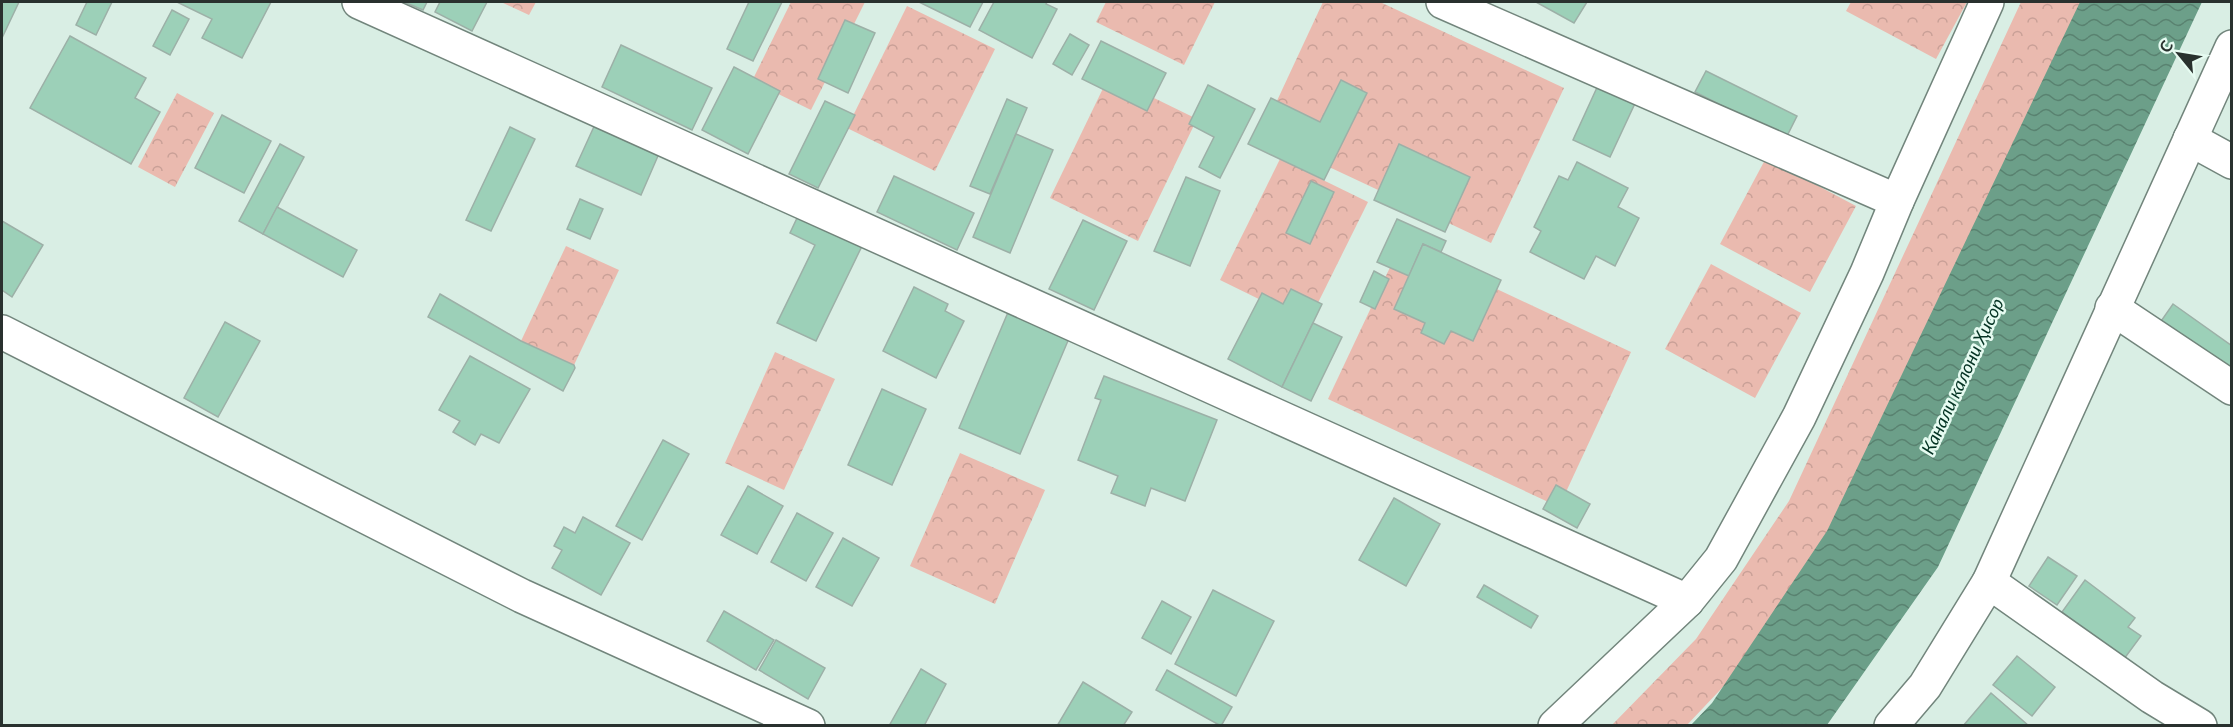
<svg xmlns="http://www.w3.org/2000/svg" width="2233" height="727" viewBox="0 0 2233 727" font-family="Lato,sans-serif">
	<defs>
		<pattern id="forest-crowns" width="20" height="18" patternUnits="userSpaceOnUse" patternTransform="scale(1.5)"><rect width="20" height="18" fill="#eabaaf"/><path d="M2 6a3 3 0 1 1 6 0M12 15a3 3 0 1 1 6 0" fill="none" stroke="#c9a097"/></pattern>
		<pattern id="water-waves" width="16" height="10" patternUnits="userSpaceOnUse" patternTransform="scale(1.5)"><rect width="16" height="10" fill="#6c9f89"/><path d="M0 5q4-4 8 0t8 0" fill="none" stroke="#598270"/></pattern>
	</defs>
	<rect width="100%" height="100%" fill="#d9eee4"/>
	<g fill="url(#forest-crowns)">
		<path d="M501 2H536L529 15Z"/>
		<path d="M791 2H865L811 110 752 81Z"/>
		<path d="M1106 2H1215L1184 65 1096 22Z"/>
		<path d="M1323 2H1380L1564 88 1491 243 1261 135Z"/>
		<path d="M1851 2H1967L1936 59 1846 11Z"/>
		<path d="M2021 2H2083L1836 525 1738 671 1687 725 1611 726 1696 639 1789 501Z"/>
		<path d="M907 6 995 49 935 171 847 128Z"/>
		<path d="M1109 76 1197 119 1138 241 1050 198Z"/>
		<path d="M177 93 214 113 175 187 138 167Z"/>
		<path d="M1766 158 1856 206 1810 292 1720 244Z"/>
		<path d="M1280 159 1368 202 1308 323 1220 280Z"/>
		<path d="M1401 244 1631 352 1559 507 1328 399Z"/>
		<path d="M566 246 619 270 574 365 521 341Z"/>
		<path d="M1711 264 1801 313 1755 398 1665 349Z"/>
		<path d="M775 352 835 379 784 490 725 463Z"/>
		<path d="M960 453 1045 490 995 604 910 566Z"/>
	</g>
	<path fill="url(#water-waves)" d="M2080 2H2202L1938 567 1827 725H1691L1712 703 1827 531Z"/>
	<g fill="#9cd0b8" stroke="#9cb0a7" stroke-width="1.5">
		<path d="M2 2H19L2 38Z"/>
		<path d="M87 2H112L96 35 76 25Z"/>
		<path d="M177 2H271L242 58 202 38 212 19Z"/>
		<path d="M404 2H427L423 10Z"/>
		<path d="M440 2H487L472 31 435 12Z"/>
		<path d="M749 2H782L753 61 727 49Z"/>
		<path d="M919 2H983L970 27Z"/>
		<path d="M994 2H1047L1046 4 1057 9 1032 58 979 30Z"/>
		<path d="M1536 2H1587L1574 23Z"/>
		<path d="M172 10 189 19 170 55 153 46Z"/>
		<path d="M845 20 875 33 848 93 818 79Z"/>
		<path d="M1070 34 1089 45 1072 75 1053 64Z"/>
		<path d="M70 36 146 78 135 98 160 112 131 164 30 108Z"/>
		<path d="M1101 41 1166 73 1147 111 1082 79Z"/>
		<path d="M621 45 712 88 692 130 602 87Z"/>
		<path d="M734 67 780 91 748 154 702 130Z"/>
		<path d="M1706 71 1797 116 1786 138 1695 92Z"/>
		<path d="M1341 80 1367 93 1324 180 1248 144 1271 98 1320 122Z"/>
		<path d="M1600 81 1637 99 1610 157 1573 140Z"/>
		<path d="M1208 85 1255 109 1220 178 1199 167 1214 137 1189 124Z"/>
		<path d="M1007 99 1027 108 990 194 970 186Z"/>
		<path d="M825 101 855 115 818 188 789 174Z"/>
		<path d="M222 115 271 141 244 193 195 168Z"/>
		<path d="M597 120 661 149 641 195 576 166Z"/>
		<path d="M510 127 535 139 491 231 466 220Z"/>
		<path d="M1016 134 1053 150 1010 253 973 237Z"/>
		<path d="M280 144 304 157 263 234 239 221Z"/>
		<path d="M1399 144 1470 177 1445 232 1374 200Z"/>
		<path d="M1577 162 1628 188 1618 207 1639 218 1615 266 1596 256 1584 279 1530 252 1541 231 1534 227 1559 176 1568 180Z"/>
		<path d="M894 176 974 213 957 250 877 212Z"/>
		<path d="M1186 177 1220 191 1190 266 1154 251Z"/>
		<path d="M1311 181 1334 192 1310 244 1286 233Z"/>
		<path d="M580 199 603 209 590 239 567 229Z"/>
		<path d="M277 207 357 250 343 277 263 234Z"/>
		<path d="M798 216 862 246 816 341 777 323 815 245 790 233Z"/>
		<path d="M1397 219 1446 241 1441 252 1423 244 1409 276 1377 262Z"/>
		<path d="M1083 220 1127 241 1094 310 1049 289Z"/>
		<path d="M2 221 43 245 12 297 2 290Z"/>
		<path d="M1423 244 1501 280 1473 341 1451 331 1444 344 1421 333 1425 323 1394 309Z"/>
		<path d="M1374 271 1389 279 1375 309 1360 302Z"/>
		<path d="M914 287 948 304 945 311 964 321 936 378 883 351Z"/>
		<path d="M1291 289 1322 304 1282 387 1228 359 1262 293 1283 304Z"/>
		<path d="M440 294 521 341 574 365 575 368 563 391 428 317Z"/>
		<path d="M2173 304 2232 346V377L2159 324Z"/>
		<path d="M1009 310 1070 336 1020 454 959 428Z"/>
		<path d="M225 322 260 341 218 417 184 398Z"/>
		<path d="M1313 323 1342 337 1311 401 1282 387Z"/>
		<path d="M470 356 530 389 499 443 481 434 475 445 453 432 460 421 439 410Z"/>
		<path d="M1104 376 1217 420 1185 501 1151 488 1145 506 1111 493 1118 476 1078 460 1101 400 1095 398Z"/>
		<path d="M882 389 926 409 892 485 848 465Z"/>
		<path d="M663 440 689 454 642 540 616 526Z"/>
		<path d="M1556 485 1590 504 1577 528 1543 509Z"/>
		<path d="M748 486 783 506 757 554 721 535Z"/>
		<path d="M1394 498 1440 524 1406 586 1359 560Z"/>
		<path d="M797 513 833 533 806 581 771 562Z"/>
		<path d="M583 517 630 543 601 595 552 568 562 550 554 546 564 527 575 533Z"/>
		<path d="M843 538 879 558 852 606 816 587Z"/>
		<path d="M2048 557 2077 576 2057 605 2029 586Z"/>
		<path d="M2085 580 2135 618 2128 627 2141 636 2124 659 2062 612Z"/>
		<path d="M1484 585 1538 616 1531 628 1477 597Z"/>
		<path d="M1213 590 1274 621 1236 696 1175 664Z"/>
		<path d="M1162 601 1191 617 1171 654 1142 638Z"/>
		<path d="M724 611 774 640 756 670 707 641Z"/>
		<path d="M776 640 825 668 808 699 759 670Z"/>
		<path d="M2017 656 2055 687 2032 716 1993 685Z"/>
		<path d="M921 669 946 684 924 726H889Z"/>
		<path d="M1167 670 1232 707 1221 726 1156 690Z"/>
		<path d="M1083 682 1132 712 1123 726H1057Z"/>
		<path d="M1991 693 2029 726H1963Z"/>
	</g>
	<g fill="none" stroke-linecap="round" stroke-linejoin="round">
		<defs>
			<g id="minor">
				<path d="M359 2 1687 601"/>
				<path d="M1443 2 1897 201"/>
				<path d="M2190 139 2232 162"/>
				<path d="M2112 308 2232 388"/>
				<path d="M2 332 522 596 808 726"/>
				<path d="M1989 582 2152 697 2200 726"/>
				<path d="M1555 726 1687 601 1721 559 1799 417 1867 273 1897 201 1987 2"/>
				<path d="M1891 726 1925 686 1989 582 2232 47"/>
			</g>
		</defs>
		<use href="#minor" stroke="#72857c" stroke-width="36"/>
		<use href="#minor" stroke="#fff" stroke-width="33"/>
	</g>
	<g text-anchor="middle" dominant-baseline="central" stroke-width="5" stroke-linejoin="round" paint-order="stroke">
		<g font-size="18" font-style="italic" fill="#043323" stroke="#e6fbf1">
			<text transform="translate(1962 376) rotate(-65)">Канали калони Ҳисор</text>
		</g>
	</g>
	<rect width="2233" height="727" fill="none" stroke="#29312e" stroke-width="6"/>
	<g transform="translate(2179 54) rotate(300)" stroke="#e6fbf1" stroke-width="4.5" paint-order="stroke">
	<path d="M0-4.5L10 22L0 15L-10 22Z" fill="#29312e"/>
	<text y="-9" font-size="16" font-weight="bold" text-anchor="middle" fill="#29312e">С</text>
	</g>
</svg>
